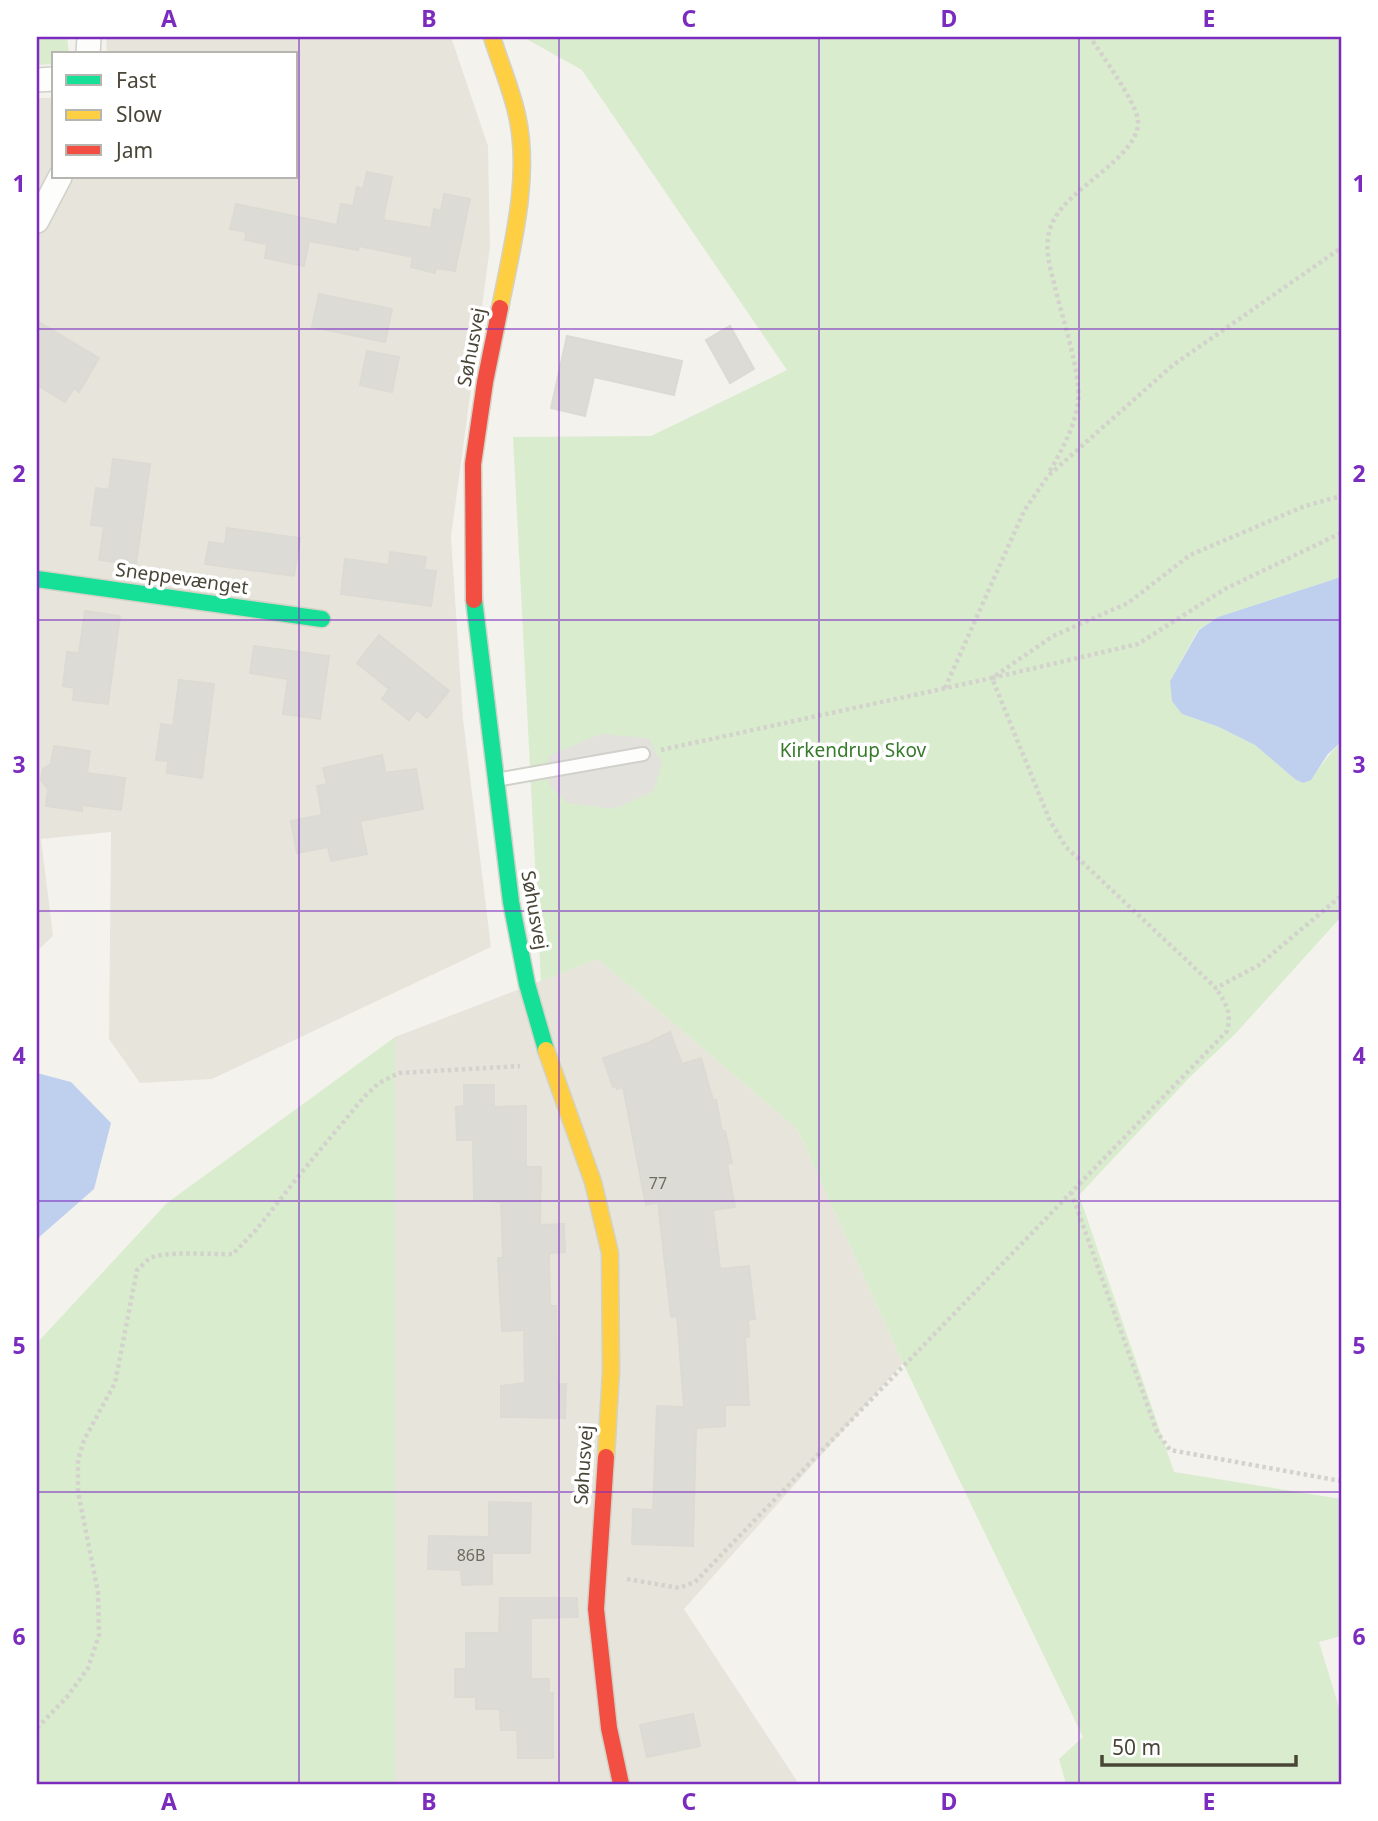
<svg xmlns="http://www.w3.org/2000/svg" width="1378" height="1821" viewBox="0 0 1378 1821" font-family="'Noto Sans',sans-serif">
	<rect width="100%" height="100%" fill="#f3f2ed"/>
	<g fill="#e7e5db">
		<path d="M106 37H451L488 146 490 247 451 537 463 719 491 947 212 1079 140 1083 109 1039 111 832 41 839 53 936 37 951V98H54V177H296V54H107Z"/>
		<path d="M598 959 797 1129 903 1363 684 1609 799 1784H395V1037Z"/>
	</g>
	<g fill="#d9ecce">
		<path d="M37 37H67L69 54H54V64L37 65Z"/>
		<path d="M523 37H1341V577L1218 617 1198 630 1170 681 1182 714 1219 727 1255 745 1296 780 1303 783C1320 772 1326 756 1341 742V917L1236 1033 1190 1077 1079 1195 1174 1472 1341 1499V1636L1319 1642 1341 1714V1784H1066L1059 1759 1083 1737 903 1363 797 1129 598 959 541 981 513 437 651 436 787 370 582 70Z"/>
		<path d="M395 1037V1784H37V1343L167 1203Z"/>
	</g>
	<path fill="#e2e1dc" d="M601 734 648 738 662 763 653 792 613 809 567 803 549 785 548 756Z"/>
	<g fill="#bfd0ee">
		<path d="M1341 577V742L1328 754 1311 780 1303 783 1296 780 1255 745 1219 727 1182 714 1172 701 1170 681 1199 630 1218 617Z"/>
		<path d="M37 1073 71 1082 111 1123 94 1189 37 1239Z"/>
	</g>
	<g fill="#dcdbd5" stroke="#dbdad3" stroke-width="2">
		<path d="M367 172 392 177 383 220 431 228 434 209 441 211 444 194 470 199 455 271 436 268 435 273 411 267 413 257 359 246 358 250 309 241 304 266 265 258 267 244 245 240 246 232 230 229 236 204 337 225 341 204 353 206 357 187 363 189Z"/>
		<path d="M319 294 392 309 385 342 312 327Z"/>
		<path d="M37 321 99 358 79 392 74 388 65 402 37 385Z"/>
		<path d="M730 326 754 369 730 383 706 340Z"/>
		<path d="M567 336 682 361 674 395 594 377 585 416 551 408Z"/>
		<path d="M367 351 399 357 392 392 360 385Z"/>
		<path d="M113 459 150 464 136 565 99 560 104 526 91 525 96 488 109 490Z"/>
		<path d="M227 528 300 538 294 576 205 564 209 542 225 544Z"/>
		<path d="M390 552 426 557 424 570 436 571 431 606 341 594 345 559 389 565Z"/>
		<path d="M85 611 120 616 108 704 73 700 74 688 63 686 67 652 79 653Z"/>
		<path d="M379 635 449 691 427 718 417 710 409 720 382 699 389 689 357 663Z"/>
		<path d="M254 646 329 656 320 719 283 714 288 679 250 673Z"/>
		<path d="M179 680 214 684 202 778 167 773 168 761 156 760 161 724 173 726Z"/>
		<path d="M54 746 90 751 87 773 125 778 121 810 82 805V811L46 806 48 789 41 780 43 769 51 764Z"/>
		<path d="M382 755 385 770 383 773 416 769 423 809 360 821 367 854 331 861 328 847 297 853 291 821 322 815 317 786 327 784 323 768Z"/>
		<path d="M670 1032 682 1064 701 1058 713 1100H716L722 1131H725L732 1163 727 1164 735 1207 713 1210 720 1269 749 1266 755 1319 748 1320 749 1337H745L749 1405H725V1426L696 1428 693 1546 632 1544 633 1509 653 1510 657 1406 684 1407 677 1316 671 1317 658 1202 646 1205 623 1087 617 1089 616 1086 613 1087 603 1058 650 1042Z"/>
		<path d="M464 1085H494V1107L526 1106V1167H541L540 1225 564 1224 565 1252 549 1253 550 1306H556L557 1384H566L565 1418 501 1417V1386L525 1383 524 1330 502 1331 498 1258H503L501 1202 474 1199 473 1140H457L456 1107 464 1106Z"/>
		<path d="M489 1502 531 1503 530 1553H492V1584L462 1585 461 1570 428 1569 429 1536 489 1537Z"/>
		<path d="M500 1598H577L578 1617 531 1618V1679H549V1693H553V1758H518L517 1730H501L500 1709H476V1697H455V1669H466V1633H499Z"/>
		<path d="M693 1714 700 1746 647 1757 640 1725Z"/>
	</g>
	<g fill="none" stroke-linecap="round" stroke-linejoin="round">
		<defs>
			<path id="lane" d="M496 780 643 754"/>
			<g id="street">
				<path d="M88 54 89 37"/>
				<path d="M37 80 54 79"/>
				<path d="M37 221 60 177"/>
			</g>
			<g id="fast">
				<path d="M37 579 322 619"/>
				<path d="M474 600 511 902 527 984 546 1050"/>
			</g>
			<g id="slow">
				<path d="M492 37C500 63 511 88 517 115 531 176 512 247 500 308"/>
				<path d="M546 1050 593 1182 610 1253 611 1371 606 1457"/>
			</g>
			<g id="jam">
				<path d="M474 600 473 464 485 382 500 308"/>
				<path d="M606 1457 596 1609 609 1728 621 1784"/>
			</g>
		</defs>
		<use href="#lane" stroke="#d1d0ca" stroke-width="16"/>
		<use href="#street" stroke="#d1d0ca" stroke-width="26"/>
		<use href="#fast" stroke="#d3d2c6" stroke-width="19"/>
		<use href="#slow" stroke="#d3d2c6" stroke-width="19"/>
		<use href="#jam" stroke="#d3d2c6" stroke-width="19"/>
		<g stroke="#d3d2cc" stroke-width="4.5" stroke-dasharray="3.5 3.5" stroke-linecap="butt">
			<path d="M1050 471C1062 449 1075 427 1078 402 1081 371 1062 318 1055 287 1050 268 1044 248 1050 229 1061 189 1141 159 1138 120 1136 102 1101 54 1090 37"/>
			<path d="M1341 533 1225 589 1138 644 992 678 1050 821 1066 847 1216 988 1259 965 1341 896"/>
			<path d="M945 688 1024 511 1048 476 1173 365 1341 248"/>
			<path d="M661 750 992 678 1053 636 1128 603 1190 555 1305 506 1341 496"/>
			<path d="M1071 1192 1157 1432 1170 1450 1341 1481"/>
			<path d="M627 1579 679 1588 695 1582 1227 1031C1232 1012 1226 1004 1216 988"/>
			<path d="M37 1728 67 1697 88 1668 99 1635 98 1592 78 1492V1460L84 1440 115 1383 137 1270C141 1267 145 1262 149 1259 162 1250 214 1255 233 1254L256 1230 310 1162 365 1096 379 1083 399 1073 520 1066"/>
		</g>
		<use href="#lane" stroke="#fdfdfc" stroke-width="12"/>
		<use href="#street" stroke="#fdfdfc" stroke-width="23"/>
		<use href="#fast" stroke="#16e098" stroke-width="16"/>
		<use href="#slow" stroke="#ffcf43" stroke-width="16"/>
		<use href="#jam" stroke="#f24e42" stroke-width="16"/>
	</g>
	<path fill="none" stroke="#7b2cbf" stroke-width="2" stroke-opacity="0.55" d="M299 37V1784M559 37V1784M819 37V1784M1079 37V1784M37 329H1341M37 620H1341M37 911H1341M37 1201H1341M37 1492H1341"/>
	<g text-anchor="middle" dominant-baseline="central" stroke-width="7" stroke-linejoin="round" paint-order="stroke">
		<g font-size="16" fill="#6e6c60">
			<text x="658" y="1183">77</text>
			<text x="471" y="1555">86B</text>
		</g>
		<g font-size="19" fill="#494638" stroke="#fff">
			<text transform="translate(471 347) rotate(-79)">Søhusvej</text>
			<text transform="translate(182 578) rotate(8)">Sneppevænget</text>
			<text transform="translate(535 910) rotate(80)">Søhusvej</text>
			<text transform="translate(583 1465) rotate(-86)">Søhusvej</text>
		</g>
		<g font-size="19" fill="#377a2c" stroke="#fff">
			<text x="853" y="750">Kirkendrup Skov</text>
		</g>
	</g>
	<rect width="1378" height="1821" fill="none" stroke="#ffffff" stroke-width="77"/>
	<rect x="52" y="52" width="245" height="126" fill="#ffffff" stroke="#b6b5af" stroke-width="2"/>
	<rect x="66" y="75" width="35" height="10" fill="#16e098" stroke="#b6b5af" stroke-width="2"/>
	<text x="116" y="88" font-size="21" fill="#494638">Fast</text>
	<rect x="66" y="110" width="35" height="10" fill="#ffcf43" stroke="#b6b5af" stroke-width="2"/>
	<text x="116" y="122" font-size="21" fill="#494638">Slow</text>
	<rect x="66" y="145" width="35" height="10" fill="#f24e42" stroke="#b6b5af" stroke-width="2"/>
	<text x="116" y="158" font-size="21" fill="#494638">Jam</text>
	<path d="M1102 1755v10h194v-10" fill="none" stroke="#494638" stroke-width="3.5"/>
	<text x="1112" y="1755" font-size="21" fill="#494638" stroke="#ffffff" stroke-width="5" paint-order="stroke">50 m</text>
	<rect x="38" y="38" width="1302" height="1745" fill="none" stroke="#7b2cbf" stroke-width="2.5"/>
	<g font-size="23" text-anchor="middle" font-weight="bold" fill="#7b2cbf">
		<text x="169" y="27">A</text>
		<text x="429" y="27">B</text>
		<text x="689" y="27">C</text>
		<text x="949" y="27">D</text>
		<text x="1209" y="27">E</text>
		<text x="19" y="192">1</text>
		<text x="1359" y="192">1</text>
		<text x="19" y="482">2</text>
		<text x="1359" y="482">2</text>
		<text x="19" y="773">3</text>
		<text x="1359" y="773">3</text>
		<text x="19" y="1064">4</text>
		<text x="1359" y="1064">4</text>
		<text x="19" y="1354">5</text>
		<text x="1359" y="1354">5</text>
		<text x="19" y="1645">6</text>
		<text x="1359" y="1645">6</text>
		<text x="169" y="1810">A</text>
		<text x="429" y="1810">B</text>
		<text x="689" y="1810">C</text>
		<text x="949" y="1810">D</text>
		<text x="1209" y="1810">E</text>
	</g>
</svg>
